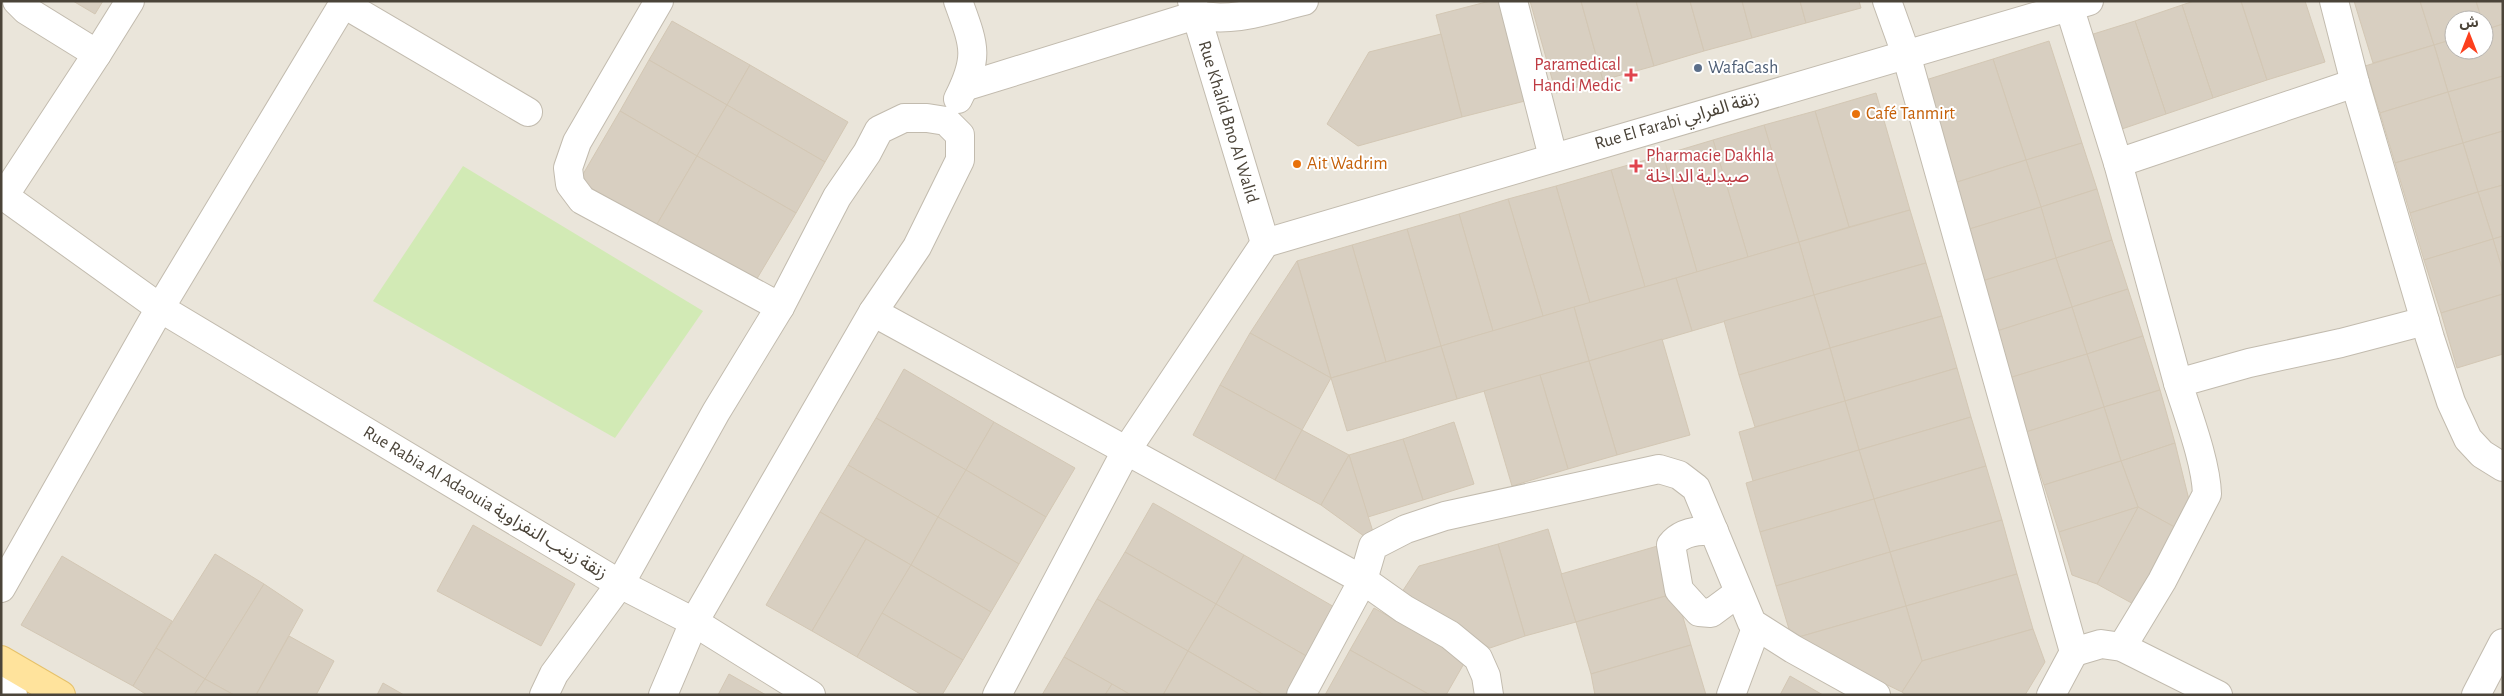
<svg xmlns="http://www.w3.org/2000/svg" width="2504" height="696" viewBox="0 0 2504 696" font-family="'Alegreya Sans','Noto Sans Arabic',sans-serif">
	<rect width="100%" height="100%" fill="#f6f3ec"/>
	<path fill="#eae5da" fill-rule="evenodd" d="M1 1H2503V695H1ZM2454 20H2484V50H2454Z"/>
	<path fill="#d2eab5" d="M463 166 703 311 615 438 373 301Z"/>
	<g fill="#d8cfc1" stroke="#d3c7b4">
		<path d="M73 1H103L95 14Z"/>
		<path d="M1490 1H1504L1529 100 1462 117 1436 15Z"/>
		<path d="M1530 1H1581L1603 80 1556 93Z"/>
		<path d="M1581 1H1636L1654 66 1603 80Z"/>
		<path d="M1636 1H1690L1704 51 1654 66Z"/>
		<path d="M1690 1H1742L1752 38 1704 51Z"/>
		<path d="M1742 1H1800L1806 23 1752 38Z"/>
		<path d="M1800 1H1859L1861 8 1806 23Z"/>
		<path d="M2194 1H2241L2267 80 2213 98 2182 5Z"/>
		<path d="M2241 1H2305L2325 62 2267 80Z"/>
		<path d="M2354 1H2420L2434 45 2373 63Z"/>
		<path d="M2420 1H2476L2482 20H2454V39L2434 45Z"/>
		<path d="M2476 1H2503V24L2485 30 2484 20H2482Z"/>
		<path d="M2182 5 2213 98 2166 114 2135 21Z"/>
		<path d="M672 21 750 65 727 105 649 60Z"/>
		<path d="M2135 21 2166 114 2119 130 2087 36Z"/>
		<path d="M2503 24V76L2448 92 2434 45 2454 39V50H2484V30Z"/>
		<path d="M1441 34 1462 117 1358 146 1327 124 1369 52Z"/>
		<path d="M2049 41 2082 143 2026 160 1993 59Z"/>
		<path d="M2434 45 2448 92 2380 113 2365 66Z"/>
		<path d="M1993 59 2026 160 1948 185 1916 83Z"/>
		<path d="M649 60 727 105 697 156 620 111Z"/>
		<path d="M750 65 848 122 825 162 727 105Z"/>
		<path d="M2503 76V131L2463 143 2448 92Z"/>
		<path d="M2448 92 2463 143 2395 163 2380 113Z"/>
		<path d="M1876 93 1910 210 1849 227 1815 111Z"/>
		<path d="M727 105 825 162 796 213 697 156Z"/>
		<path d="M620 111 697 156 656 226 579 181Z"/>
		<path d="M1815 111 1849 227 1799 242 1764 125Z"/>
		<path d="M1764 125 1799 242 1748 257 1713 140Z"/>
		<path d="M2503 131V185L2478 192 2463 143Z"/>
		<path d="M1713 140 1748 257 1697 272 1663 155Z"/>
		<path d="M2082 143 2097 189 2041 207 2026 160Z"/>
		<path d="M2463 143 2478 192 2410 213 2395 163Z"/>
		<path d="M1663 155 1697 272 1645 287 1611 170Z"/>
		<path d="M697 156 796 213 755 282 656 226Z"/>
		<path d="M2026 160 2041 207 1963 231 1948 185Z"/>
		<path d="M1611 170 1645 287 1590 303 1556 186Z"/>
		<path d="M2503 185V236L2493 239 2478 192Z"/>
		<path d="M1556 186 1590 303 1543 316 1508 199Z"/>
		<path d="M2097 189 2112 240 2056 258 2041 207Z"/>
		<path d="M2478 192 2493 239 2424 260 2410 213Z"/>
		<path d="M1508 199 1543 316 1493 331 1459 214Z"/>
		<path d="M2041 207 2056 258 1979 282 1963 231Z"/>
		<path d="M1910 210 1926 263 1814 295 1799 242Z"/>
		<path d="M1459 214 1493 331 1441 346 1407 229Z"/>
		<path d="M1407 229 1441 346 1386 362 1352 245Z"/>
		<path d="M2503 236V272L2493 239Z"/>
		<path d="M2493 239 2503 272V294L2441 313 2424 260Z"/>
		<path d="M2112 240 2128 289 2072 307 2056 258Z"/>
		<path d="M1799 242 1814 295 1692 331 1676 278Z"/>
		<path d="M1352 245 1386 362 1331 378 1297 261Z"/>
		<path d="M2056 258 2072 307 1994 332 1979 282Z"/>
		<path d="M1297 261 1331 378 1250 333Z"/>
		<path d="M1926 263 1942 316 1830 348 1814 295Z"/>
		<path d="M1676 278 1692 331 1589 361 1574 307Z"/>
		<path d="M2128 289 2143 336 2087 354 2072 307Z"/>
		<path d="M2503 294V354L2457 368 2441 313Z"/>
		<path d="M1814 295 1830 348 1739 375 1724 321Z"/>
		<path d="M1574 307 1589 361 1457 399 1441 346Z"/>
		<path d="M2072 307 2087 354 2009 378 1994 332Z"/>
		<path d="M1942 316 1957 368 1845 401 1830 348Z"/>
		<path d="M1250 333 1331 378 1302 430 1220 385Z"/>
		<path d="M2143 336 2160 390 2104 407 2087 354Z"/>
		<path d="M1662 339 1690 435 1617 455 1589 361Z"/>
		<path d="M1441 346 1457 399 1347 431 1331 378Z"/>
		<path d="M1830 348 1845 401 1755 427 1739 375Z"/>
		<path d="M2087 354 2104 407 2026 432 2009 378Z"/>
		<path d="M1589 361 1617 455 1568 469 1540 375Z"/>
		<path d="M1957 368 1971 417 1859 450 1845 401Z"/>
		<path d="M904 369 994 422 966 470 876 418Z"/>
		<path d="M1540 375 1568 469 1512 486 1484 391Z"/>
		<path d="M1220 385 1302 430 1275 480 1193 435Z"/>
		<path d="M2160 390 2175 443 2121 461 2104 407Z"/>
		<path d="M1845 401 1859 450 1753 481 1739 432Z"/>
		<path d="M2104 407 2121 461 2044 485 2026 432Z"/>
		<path d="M1971 417 1986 466 1874 499 1859 450Z"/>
		<path d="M876 418 966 470 938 517 848 465Z"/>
		<path d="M994 422 1075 468 1046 517 966 470Z"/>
		<path d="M1454 422 1474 484 1423 500 1403 439Z"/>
		<path d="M1302 430 1349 455 1321 505 1275 480Z"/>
		<path d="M1403 439 1423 500 1368 517 1349 455Z"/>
		<path d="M2175 443 2190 504 2180 530 2138 507 2121 461Z"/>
		<path d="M1859 450 1874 499 1760 532 1746 483Z"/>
		<path d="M1349 455 1374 535 1368 539 1321 505Z"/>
		<path d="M2121 461 2138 507 2059 532 2044 485Z"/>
		<path d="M848 465 938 517 911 565 820 512Z"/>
		<path d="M1986 466 2002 520 1890 552 1874 499Z"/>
		<path d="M966 470 1046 517 1019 564 938 517Z"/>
		<path d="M1874 499 1890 552 1776 586 1760 532Z"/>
		<path d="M1153 503 1244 555 1216 604 1125 552Z"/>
		<path d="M2138 507 2180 530 2137 606 2097 584Z"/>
		<path d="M2138 507 2097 584 2072 575 2059 532Z"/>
		<path d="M820 512 866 539 812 631 766 605Z"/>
		<path d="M938 517 1019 564 991 612 911 565Z"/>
		<path d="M2002 520 2017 574 1906 606 1890 552Z"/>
		<path d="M473 525 575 584 541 646 437 591Z"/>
		<path d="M1548 529 1576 622 1525 636 1498 544Z"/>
		<path d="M866 539 911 565 857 657 812 631Z"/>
		<path d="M1498 544 1525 636 1490 648 1398 598 1419 566Z"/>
		<path d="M1661 545 1676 593 1576 622 1561 574Z"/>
		<path d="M1125 552 1216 604 1188 651 1097 599Z"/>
		<path d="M1890 552 1906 606 1792 639 1776 586Z"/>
		<path d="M215 554 264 584 205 679 156 648Z"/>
		<path d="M1244 555 1336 608 1308 657 1216 604Z"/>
		<path d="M62 556 172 621 133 686 21 625Z"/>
		<path d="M911 565 991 612 963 660 882 613Z"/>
		<path d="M2017 574 2033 629 1922 661 1906 606Z"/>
		<path d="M264 584 303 610 256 695H234L205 679Z"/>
		<path d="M1676 593 1691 645 1591 674 1576 622Z"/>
		<path d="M1097 599 1188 651 1163 695H1131L1064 657Z"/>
		<path d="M1216 604 1308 657 1287 695H1264L1188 651Z"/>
		<path d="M1906 606 1922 661 1902 692 1792 639Z"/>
		<path d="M1374 608 1466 660 1446 695H1430L1350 650Z"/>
		<path d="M882 613 963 660 942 695H922L857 657Z"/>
		<path d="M2033 629 2045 662 2025 695H1906L1902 692 1922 661Z"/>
		<path d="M289 636 334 661 316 695H256Z"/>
		<path d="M1691 645 1706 695H1595L1591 674Z"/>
		<path d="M156 648 205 679 194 695H147L133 686Z"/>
		<path d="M1350 650 1430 695H1325Z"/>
		<path d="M1188 651 1264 695H1163Z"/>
		<path d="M1064 657 1112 684 1105 695H1042Z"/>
		<path d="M729 674 766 695H718Z"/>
		<path d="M1790 676 1823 695H1780Z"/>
		<path d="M205 679 234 695H194Z"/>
		<path d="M383 683 404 695H377Z"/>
		<path d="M1112 684 1131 695H1105Z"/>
	</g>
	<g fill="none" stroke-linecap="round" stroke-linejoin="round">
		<defs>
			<g id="minor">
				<path d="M659 1 577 142 568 168 570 184 582 200 780 307"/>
				<path d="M1192 1 1265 243"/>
				<path d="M1513 1 1553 157"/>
				<path d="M1887 1 1906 54 2074 652 2051 695"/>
				<path d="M2334 1 2355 83 2430 338 2451 402 2468 439 2482 454 2503 467"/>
				<path d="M344 4 528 112"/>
				<path d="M2069 6 2118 163 2178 383"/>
				<path d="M97 54 130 1"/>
				<path d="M964 87 1196 15C1234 23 1266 10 1304 1"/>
				<path d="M958 99C980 56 974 45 958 1"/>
				<path d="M2118 163 2355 83"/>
				<path d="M1 194 160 308 620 584 694 622 811 695"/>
				<path d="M4 196 97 54 26 10 17 1"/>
				<path d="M1265 243 2089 1"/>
				<path d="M873 312 1363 580 1373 546 1406 529 1445 516 1659 469 1679 475 1696 488 1752 623 1793 649 1876 695"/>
				<path d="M1714 531C1698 530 1681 532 1671 545L1679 590 1699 612 1711 613 1738 593"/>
				<path d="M1 588 160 308 345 1"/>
				<path d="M2122 647 2162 581 2207 494C2206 462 2188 415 2178 383L2249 363 2341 343 2425 321"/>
				<path d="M2074 652 2101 644 2122 647 2218 695"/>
				<path d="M1 688 13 695"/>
				<path d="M544 695 554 674 620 584 716 412 780 307 837 197 867 153 879 130 904 118H927L946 121 960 135V160L917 247 873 312 694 622 663 695"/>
				<path d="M997 695 1126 451 1265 243"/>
				<path d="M1301 695 1363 580 1404 609 1450 635 1478 658 1486 676 1489 695"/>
				<path d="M1731 695 1756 628"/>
				<path d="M2476 695 2503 643"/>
			</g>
			<path id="major" d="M1 660 61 695"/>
		</defs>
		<use href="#minor" stroke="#c2bbae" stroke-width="30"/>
		<use href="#major" stroke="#e6c16a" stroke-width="30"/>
		<use href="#minor" stroke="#fff" stroke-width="28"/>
		<use href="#major" stroke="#ffe39c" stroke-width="28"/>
	</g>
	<circle fill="#5c6f8a" stroke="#fff" stroke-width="2" cx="1698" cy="68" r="5"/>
	<g fill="#e0444e" stroke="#fff" stroke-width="2">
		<path d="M1628.5 67.5h5v5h5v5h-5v5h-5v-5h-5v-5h5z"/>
		<path d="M1633.5 158.5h5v5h5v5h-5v5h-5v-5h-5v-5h5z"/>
	</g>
	<g fill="#e8710a" stroke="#fff" stroke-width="2">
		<circle cx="1856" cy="114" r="5"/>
		<circle cx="1297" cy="164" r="5"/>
	</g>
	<g text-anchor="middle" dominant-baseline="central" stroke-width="4" stroke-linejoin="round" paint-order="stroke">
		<g font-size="18" fill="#be3a42" stroke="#fff" text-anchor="end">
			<text x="1621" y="65">Paramedical<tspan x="1621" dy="21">Handi Medic</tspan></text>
			<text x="1646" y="156" text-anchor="start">Pharmacie Dakhla<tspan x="1646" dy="21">صيدلية الداخلة</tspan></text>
		</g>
		<g font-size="18" fill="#4e5e75" stroke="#fff" text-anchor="start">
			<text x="1708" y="68">WafaCash</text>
		</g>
		<g font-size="18" fill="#c56008" stroke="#fff" text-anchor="start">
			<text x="1866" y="114">Café Tanmirt</text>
			<text x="1307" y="164">Ait Wadrim</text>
		</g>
		<g font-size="18" fill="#4b4439" stroke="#fff">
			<text transform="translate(1677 121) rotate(-16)">Rue El Farabi زنقة الفرابي</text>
			<text transform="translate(1228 122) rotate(73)">Rue Khalid Bno Al Walid</text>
			<text transform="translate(485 503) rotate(31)">Rue Rabia Al Adaouia زنقة زينب النفزاوية</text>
		</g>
	</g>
	<rect width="2504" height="696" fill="none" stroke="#4b4439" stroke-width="5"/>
	<g transform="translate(2469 35)"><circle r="24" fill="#ffffff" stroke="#b7b4b0"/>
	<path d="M0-4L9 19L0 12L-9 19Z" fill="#fc3f1d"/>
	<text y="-8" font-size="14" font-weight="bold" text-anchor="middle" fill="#4b4439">ش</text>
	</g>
</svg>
